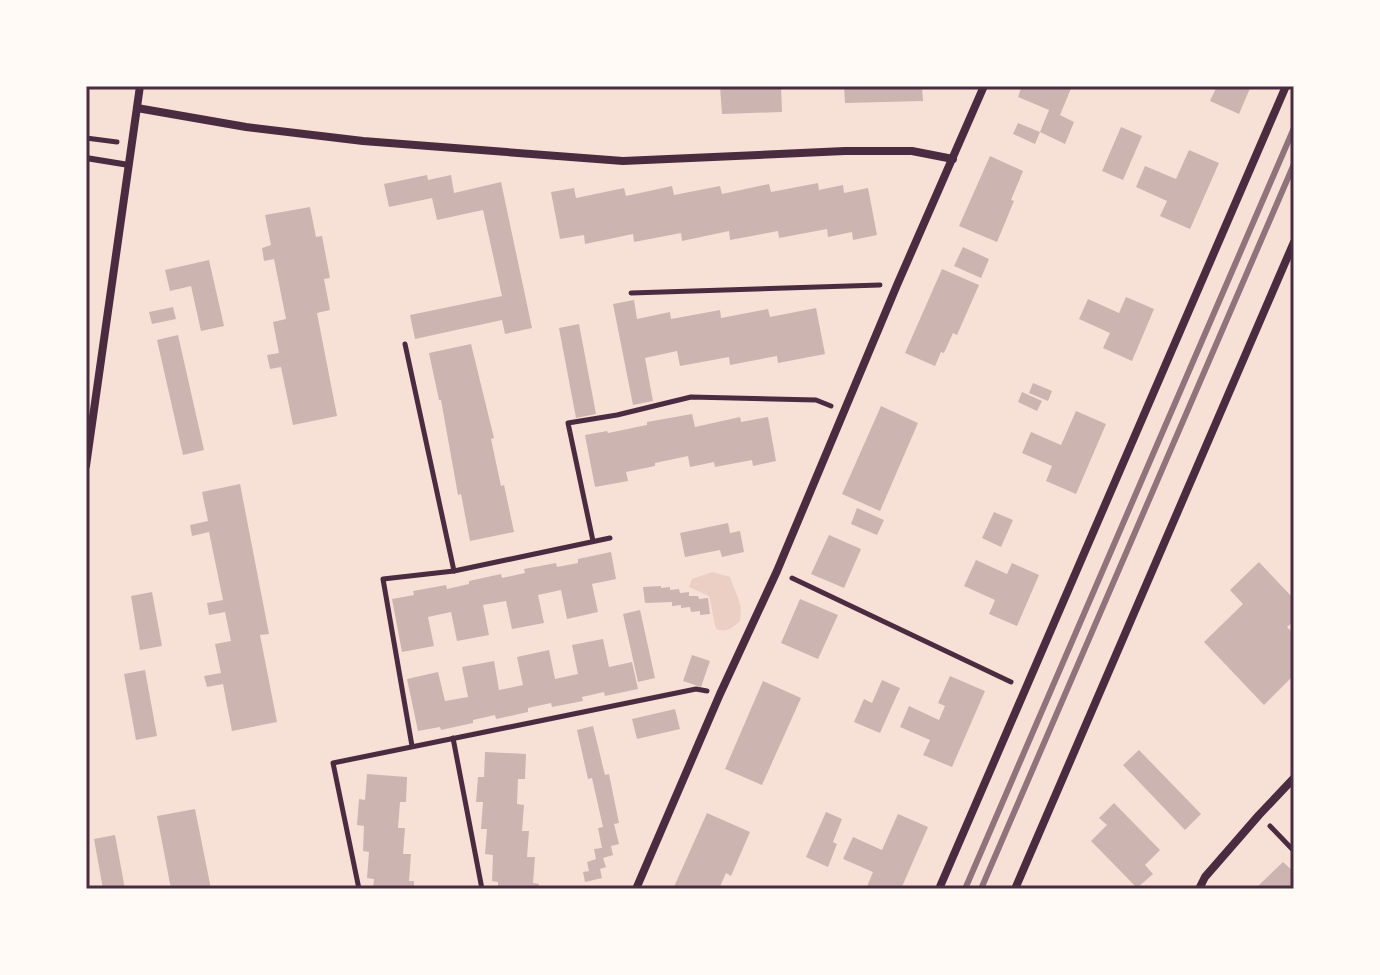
<svg xmlns="http://www.w3.org/2000/svg" width="1380" height="975" viewBox="0 0 1380 975" font-family="'Noto Serif',serif">
	<rect width="100%" height="100%" fill="#f7e1d7"/>
	<path fill="#ebcfc5" d="M712 572 730 577C736 596 743 601 740 621 732 628 727 633 716 629L709 596 689 587 692 579Z"/>
	<g fill="#ccb4b1">
		<path d="M720 86H781L782 112 722 114Z"/>
		<path d="M844 86H922L923 101 845 103Z"/>
		<path d="M1022 86H1072L1060 115 1074 122 1065 144 1040 132 1049 110 1018 97Z"/>
		<path d="M1217 86H1251L1239 114 1210 101Z"/>
		<path d="M1018 123 1040 132 1035 144 1013 134Z"/>
		<path d="M1121 127 1142 136 1123 180 1102 171Z"/>
		<path d="M1189 150 1219 163 1190 229 1160 216 1167 201 1136 187 1145 166 1176 179Z"/>
		<path d="M990 156 1023 171 1011 200 1014 201 997 242 959 226Z"/>
		<path d="M427 175 428 180 451 175 454 193 501 182 532 328 505 334 502 320 415 339 410 315 502 296 483 210 437 220 432 198 389 207 384 184Z"/>
		<path d="M818 183 819 190 843 185 844 193 868 188 877 235 853 240 852 232 828 237 827 229 779 238 778 231 730 240 729 231 682 241 681 233 634 242 633 234 585 244 584 235 560 239 551 192 574 188 576 198 624 188 626 196 672 186 674 195 720 186 722 194 769 184 771 192Z"/>
		<path d="M310 207 316 237 322 236 330 278 324 279 330 310 317 313 337 416 293 425 281 367 270 369 267 355 279 353 273 322 286 319 274 259 264 261 262 248 271 245 265 215Z"/>
		<path d="M963 247 989 259 981 278 954 266Z"/>
		<path d="M209 260 224 326 201 331 191 286 170 291 165 270Z"/>
		<path d="M942 269 979 285 957 335 953 333 944 353 941 352 935 366 905 353Z"/>
		<path d="M1126 297 1154 309 1132 361 1103 348 1110 333 1079 319 1088 299 1119 313Z"/>
		<path d="M634 300 637 319 670 312 671 319 720 310 721 318 768 309 770 317 816 308 825 354 778 363 777 356 730 365 729 357 680 366 677 351 645 358 653 401 633 405 613 304Z"/>
		<path d="M173 307 176 319 152 324 149 312Z"/>
		<path d="M579 324 596 414 576 418 559 328Z"/>
		<path d="M178 335 204 450 183 455 157 340Z"/>
		<path d="M471 344 494 438 491 439 501 486 504 485 514 532 470 541 461 494 458 495 441 400H439L429 353Z"/>
		<path d="M1033 383 1052 391 1048 401 1029 393Z"/>
		<path d="M1022 392 1042 401 1037 411 1018 402Z"/>
		<path d="M881 406 918 423 880 511 842 494Z"/>
		<path d="M1076 411 1106 424 1076 494 1046 481 1052 466 1022 453 1031 432 1061 445Z"/>
		<path d="M692 414 695 427 740 417 741 422 768 417 776 461 753 466 752 460 715 467 714 462 690 467 688 456 655 463V466L626 472 628 481 595 487 585 435 607 431 608 433 647 425V422Z"/>
		<path d="M240 484 269 634 260 635 277 722 232 731 223 684 207 687 204 676 221 673 215 644 231 641 225 612 209 615 207 603 223 600 209 532 192 536 190 525 208 521 202 492Z"/>
		<path d="M857 508 884 520 877 535 851 524Z"/>
		<path d="M994 512 1013 520 1001 547 982 538Z"/>
		<path d="M728 523 730 533 740 531 744 552 722 557 720 550 685 557 680 533Z"/>
		<path d="M829 535 861 549 844 588 811 574Z"/>
		<path d="M611 552 616 579 592 584 598 612 567 619 561 590 538 595 544 623 512 629 506 601 483 605 489 635 457 641 451 612 428 617 434 646 402 652 392 599 414 595 413 591 446 585 447 589 469 584V581L501 574 502 578 525 573 524 569 556 563 557 567 578 563V559Z"/>
		<path d="M976 560 1007 574 1012 563 1039 575 1017 626 989 614 995 600 964 586Z"/>
		<path d="M1259 562 1294 599V621L1287 627 1294 634V675L1264 705 1204 642 1243 604 1230 590Z"/>
		<path d="M661 586V588L670 587V590L679 589 680 593 689 592V596H698L699 599 708 598 710 614 700 615V611L691 612 690 607 681 608V605L672 606V602L645 603 643 587Z"/>
		<path d="M152 592 162 646 140 650 131 596Z"/>
		<path d="M800 599 838 615 818 659 781 643Z"/>
		<path d="M640 610 655 678 638 682 623 614Z"/>
		<path d="M603 639 609 667 632 662 638 689 605 696 604 692 582 697 583 701 552 707 551 703 528 708V712L496 719 495 715 473 720V723L441 730 440 727 418 731 407 679 438 672 445 701 468 697 462 667 494 661 499 690 523 685 517 657 549 650 555 679 578 674 572 645Z"/>
		<path d="M692 655 710 661 701 687 683 681Z"/>
		<path d="M145 670 157 736 136 740 124 674Z"/>
		<path d="M950 676 985 691 952 767 923 755 930 740 900 727 909 706 939 720 945 706 938 703Z"/>
		<path d="M882 680 900 688 880 733 854 722 864 699 872 703Z"/>
		<path d="M763 681 801 698 762 785 725 769Z"/>
		<path d="M675 709 680 729 637 739 632 719Z"/>
		<path d="M593 726 605 775 609 774 619 823 614 824 619 844 611 846 613 855 603 858 606 867 600 869 602 878 585 882 583 872 589 871 587 862 596 859 594 849 602 848 598 828 603 827 592 778 588 779 577 730Z"/>
		<path d="M1139 750 1201 814 1185 830 1123 765Z"/>
		<path d="M485 752 526 754 525 779H518L517 804 524 805 522 831H529L527 857H535L533 883 539 884V889H498V882L492 881 493 855 485 854 487 829H481L483 802H476L478 777H484Z"/>
		<path d="M367 774 407 777 406 802H400L398 828H405L403 854H411L409 881H414V889H373L374 879 367 878 369 852 363 851 364 826 357 825 359 799 365 800Z"/>
		<path d="M1114 803 1160 850 1145 865 1153 874 1137 888 1091 841 1107 825 1099 818Z"/>
		<path d="M195 809 211 889H171L157 816Z"/>
		<path d="M826 812 842 819 833 842 837 844 828 867 806 857Z"/>
		<path d="M707 813 750 832 731 876 726 873 719 889H673Z"/>
		<path d="M898 814 928 827 901 889H866L873 872 843 859 853 837 882 850Z"/>
		<path d="M115 835 125 889H103L94 839Z"/>
		<path d="M1283 862 1294 872V889H1258L1257 887Z"/>
	</g>
	<g fill="none" stroke-linecap="round" stroke-linejoin="round">
		<g stroke="#4a2c40" stroke-width="5">
			<path d="M86 138 117 142"/>
			<path d="M631 293 880 285"/>
			<path d="M405 344 454 571"/>
			<path d="M593 541 568 423 617 415 691 397 816 400 831 406"/>
			<path d="M792 578 1011 682"/>
			<path d="M453 738 482 889"/>
			<path d="M412 746 383 579 454 571 610 538"/>
			<path d="M1270 826 1294 851"/>
			<path d="M359 889 333 763 696 689 707 691"/>
		</g>
		<path stroke="#4a2c40" stroke-width="6" d="M86 158 129 165"/>
		<g stroke="#4a2c40" stroke-width="8">
			<path d="M137 108 246 127 363 141 623 161 845 151H912L953 159"/>
			<path d="M86 466 140 86"/>
			<path d="M636 889 720 694 777 571 897 285 984 86"/>
			<path d="M939 889 1286 86"/>
			<path d="M1015 889 1294 242"/>
			<path d="M1199 889 1205 877 1259 815 1294 778"/>
		</g>
		<g stroke="#8f747c" stroke-width="6">
			<path d="M965 889 1294 128"/>
			<path d="M981 889 1294 164"/>
		</g>
	</g>
	<rect width="1380" height="975" fill="none" stroke="#fffaf5" stroke-width="176"/>
	<rect x="88" y="88" width="1204" height="799" fill="none" stroke="#4a2c40" stroke-width="3"/>
</svg>
